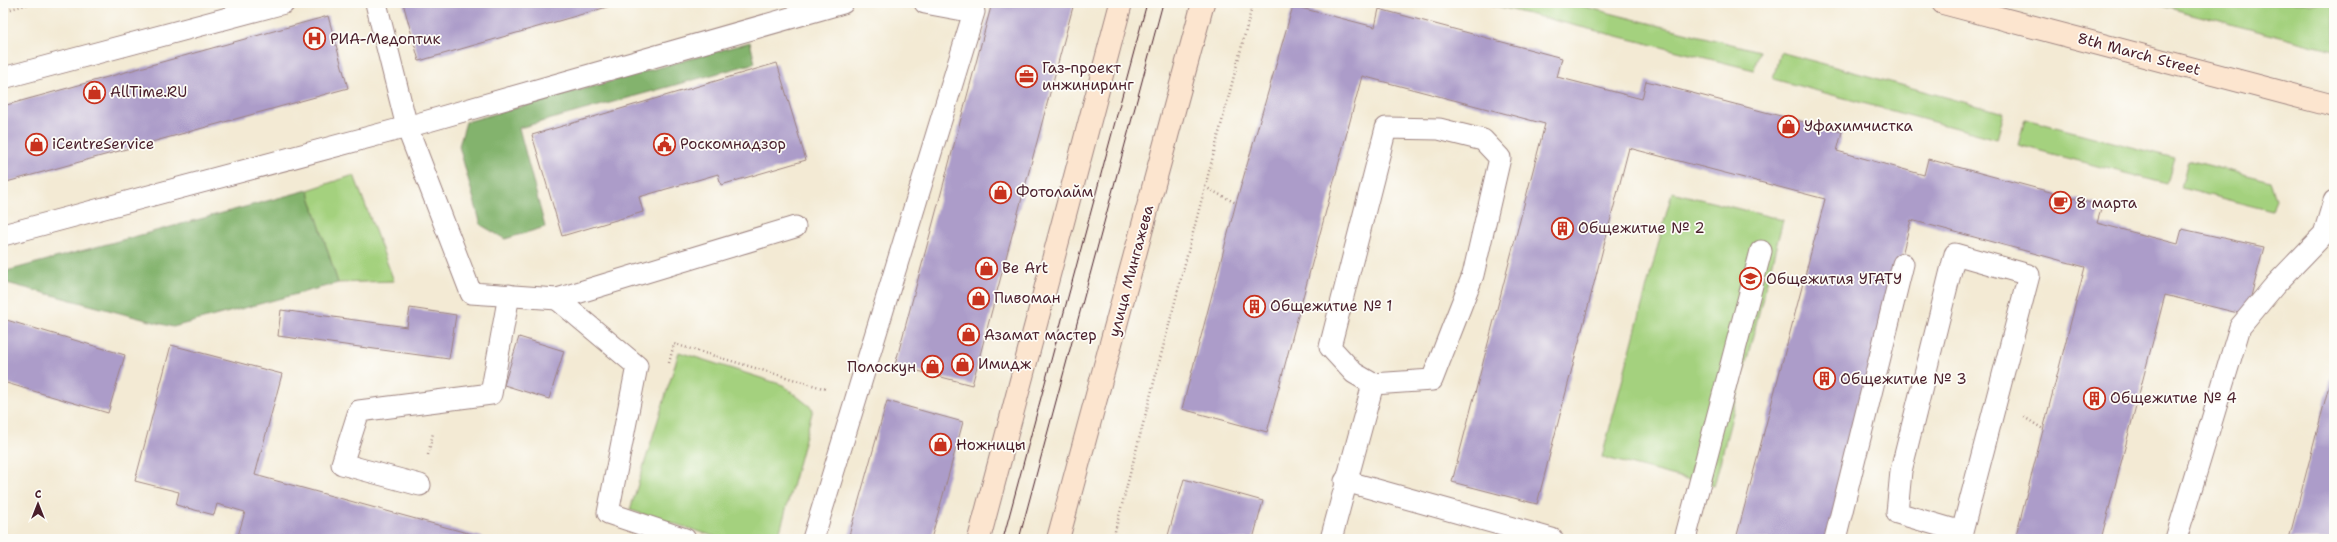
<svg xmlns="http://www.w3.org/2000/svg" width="2337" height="542" viewBox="0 0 2337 542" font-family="'Shantell Sans',sans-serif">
	<rect width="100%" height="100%" fill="#fdfcf7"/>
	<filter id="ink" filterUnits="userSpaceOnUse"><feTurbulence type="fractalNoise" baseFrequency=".025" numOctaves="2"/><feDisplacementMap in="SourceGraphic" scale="8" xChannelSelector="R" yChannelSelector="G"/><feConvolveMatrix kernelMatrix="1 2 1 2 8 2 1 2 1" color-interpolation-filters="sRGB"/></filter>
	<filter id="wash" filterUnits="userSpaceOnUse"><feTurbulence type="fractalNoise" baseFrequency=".012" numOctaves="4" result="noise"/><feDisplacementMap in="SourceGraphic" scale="16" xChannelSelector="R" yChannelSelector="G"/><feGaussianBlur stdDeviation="0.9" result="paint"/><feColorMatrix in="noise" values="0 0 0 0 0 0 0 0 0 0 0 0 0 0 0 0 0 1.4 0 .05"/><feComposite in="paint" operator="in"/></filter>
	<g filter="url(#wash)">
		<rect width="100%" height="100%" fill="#f3ead4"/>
		<g fill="#a4d17e" stroke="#777854">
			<path d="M1484 3H1570L1759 51 1754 70Z"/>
			<path d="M2150 3H2334V51Z"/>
			<path d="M1780 52 2004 113 1997 139 1773 79Z"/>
			<path d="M2025 119 2174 158 2167 184 2018 145Z"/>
			<path d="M2188 160 2270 181 2276 198 2272 211 2181 188Z"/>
			<path d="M354 175 394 281 338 283 308 190Z"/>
			<path d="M1672 192 1783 220 1714 486 1602 457Z"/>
			<path d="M679 352 783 385 813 409 778 539H723L630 510Z"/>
		</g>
		<g fill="#83b36d" stroke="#66694c">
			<path d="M750 42 755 63 519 128 545 227 505 239 481 225 459 146 466 122Z"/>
			<path d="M308 190 338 283 173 327 3 282V272Z"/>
		</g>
		<g id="blocks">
			<g fill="#ac9cc9">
				<path d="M403 3H621L419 61Z"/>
				<path d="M992 3H1074L972 385 895 365Z"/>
				<path d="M1293 6 1375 27 1379 9 1562 58 1557 77 1642 99 1646 81 1842 132 1837 151 1924 175 1928 159 2102 206 2097 223 2178 244 2182 229 2264 247 2246 315 2165 295 2101 539H2015L2085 267 1911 220 1829 539H1736L1825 199 1629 148 1537 504 1452 482 1545 124 1362 76 1267 432 1182 409 1236 203Z"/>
				<path d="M328 16 348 88 3 183V106Z"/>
				<path d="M777 63 806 160 721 185 718 174 639 197 643 212 562 236 532 135Z"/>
				<path d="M410 308 456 315 449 359 278 336 281 310 407 327Z"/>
				<path d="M3 319 125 355 108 413 3 382Z"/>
				<path d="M519 337 564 351 549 399 504 385Z"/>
				<path d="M171 345 282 374 255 475 489 539H237L245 512 217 504 214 515 176 505 179 492 135 481Z"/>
				<path d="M2333 370 2334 539H2289Z"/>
				<path d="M887 401 963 422 931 539H848Z"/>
				<path d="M1184 479 1263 501 1253 539H1167Z"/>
			</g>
		</g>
	</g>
	<g filter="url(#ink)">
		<use href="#blocks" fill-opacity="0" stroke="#9e8480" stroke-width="1"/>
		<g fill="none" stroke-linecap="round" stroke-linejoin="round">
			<defs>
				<g id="lane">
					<path d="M376 3 407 127 471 293 557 299 795 227"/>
					<path d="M3 78 284 3"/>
					<path d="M3 235 407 127 843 3"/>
					<path d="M557 299 637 366 608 513 685 539"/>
					<path d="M1345 481 1552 539"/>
					<path d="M420 485 342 464 359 411 491 394 509 295"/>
					<path d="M813 539 974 12 925 3"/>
					<path d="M1331 539 1373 384 1432 380 1473 275 1500 158 1483 140 1439 129 1386 128 1330 347 1354 373 1373 384"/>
					<path d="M1685 539 1761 251"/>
					<path d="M1835 539 1903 264"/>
					<path d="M1960 539 1962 532 2029 275 1955 254 1901 471 1897 513 1962 532"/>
					<path d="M2176 539 2240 327 2275 285 2324 234 2334 201"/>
				</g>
				<g id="secondary">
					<path d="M1943 3 2334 106"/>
					<path d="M979 539 1121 3"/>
					<path d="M1058 539 1203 3"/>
				</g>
			</defs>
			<use href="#lane" stroke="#9e8480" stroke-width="23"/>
			<use href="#secondary" stroke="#9e8480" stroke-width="24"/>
			<g stroke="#9e8480" stroke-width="2.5" stroke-dasharray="1 3" stroke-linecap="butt">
				<path d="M3 11 33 3"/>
				<path d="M1205 187 1236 203"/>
				<path d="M669 363 674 344 826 389"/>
				<path d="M2024 417 2043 429"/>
				<path d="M428 455 433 433"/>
				<path d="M1113 539 1253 3"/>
			</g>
			<use href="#lane" stroke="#fff" stroke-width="21"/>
			<use href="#secondary" stroke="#fce5cf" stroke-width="22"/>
			<g stroke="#4a1f2b" stroke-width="1">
				<path d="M1003 539 1147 3"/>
				<path d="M1019 539 1163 3"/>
			</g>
		</g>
	</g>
	<defs>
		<symbol id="hospital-ring" viewBox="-11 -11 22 22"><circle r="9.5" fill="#fdfcf7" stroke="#c8321e" stroke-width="1.5"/><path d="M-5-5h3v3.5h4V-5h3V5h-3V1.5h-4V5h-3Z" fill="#c8321e"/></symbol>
		<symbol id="office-ring" viewBox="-11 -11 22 22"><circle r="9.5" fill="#fdfcf7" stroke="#c8321e" stroke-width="1.5"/><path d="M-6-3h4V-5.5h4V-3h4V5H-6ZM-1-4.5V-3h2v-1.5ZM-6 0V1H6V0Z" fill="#c8321e"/></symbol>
		<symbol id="shop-ring" viewBox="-11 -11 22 22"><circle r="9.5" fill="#fdfcf7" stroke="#c8321e" stroke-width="1.5"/><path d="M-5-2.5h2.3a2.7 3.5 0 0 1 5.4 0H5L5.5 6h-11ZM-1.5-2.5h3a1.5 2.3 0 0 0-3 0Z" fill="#c8321e"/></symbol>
		<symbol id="civic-ring" viewBox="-11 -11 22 22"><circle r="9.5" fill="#fdfcf7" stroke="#c8321e" stroke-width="1.5"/><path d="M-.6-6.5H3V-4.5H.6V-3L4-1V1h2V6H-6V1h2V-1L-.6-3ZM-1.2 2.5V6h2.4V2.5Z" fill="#c8321e"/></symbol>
		<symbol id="cafe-ring" viewBox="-11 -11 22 22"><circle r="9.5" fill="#fdfcf7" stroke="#c8321e" stroke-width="1.5"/><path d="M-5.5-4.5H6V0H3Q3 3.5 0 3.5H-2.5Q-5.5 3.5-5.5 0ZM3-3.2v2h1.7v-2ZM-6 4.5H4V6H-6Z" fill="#c8321e"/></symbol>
		<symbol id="building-ring" viewBox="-11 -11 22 22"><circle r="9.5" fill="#fdfcf7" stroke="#c8321e" stroke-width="1.5"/><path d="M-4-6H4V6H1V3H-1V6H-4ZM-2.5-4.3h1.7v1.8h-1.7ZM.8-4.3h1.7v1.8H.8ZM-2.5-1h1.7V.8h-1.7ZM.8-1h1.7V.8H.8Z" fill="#c8321e"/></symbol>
		<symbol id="university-ring" viewBox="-11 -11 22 22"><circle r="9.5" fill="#fdfcf7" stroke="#c8321e" stroke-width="1.5"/><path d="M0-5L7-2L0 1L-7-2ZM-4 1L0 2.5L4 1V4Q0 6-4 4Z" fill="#c8321e"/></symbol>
	</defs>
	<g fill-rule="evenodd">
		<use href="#hospital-ring" x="302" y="26" width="25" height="25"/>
		<use href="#office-ring" x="1014" y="64" width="25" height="25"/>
		<use href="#shop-ring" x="82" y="80" width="25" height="25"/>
		<use href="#shop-ring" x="1776" y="114" width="25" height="25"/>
		<use href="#shop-ring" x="24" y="132" width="25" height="25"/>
		<use href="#civic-ring" x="652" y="132" width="25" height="25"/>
		<use href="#shop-ring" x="988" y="180" width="25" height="25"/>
		<use href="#cafe-ring" x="2048" y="190" width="25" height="25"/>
		<use href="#building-ring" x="1550" y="216" width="25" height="25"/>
		<use href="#shop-ring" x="974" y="256" width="25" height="25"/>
		<use href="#university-ring" x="1738" y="266" width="25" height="25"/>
		<use href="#shop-ring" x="966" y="286" width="25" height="25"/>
		<use href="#building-ring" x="1242" y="294" width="25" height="25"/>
		<use href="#shop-ring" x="956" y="322" width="25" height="25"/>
		<use href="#shop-ring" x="950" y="352" width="25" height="25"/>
		<use href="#shop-ring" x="920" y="354" width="25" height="25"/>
		<use href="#building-ring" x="1812" y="366" width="25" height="25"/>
		<use href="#building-ring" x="2082" y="386" width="25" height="25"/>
		<use href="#shop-ring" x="928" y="432" width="25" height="25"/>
	</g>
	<g text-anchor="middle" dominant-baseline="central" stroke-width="3.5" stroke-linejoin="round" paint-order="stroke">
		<g font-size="15" fill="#4a1f2b" stroke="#fdfcf7" text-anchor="start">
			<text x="330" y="39">РИА-Медоптик</text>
			<text x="1042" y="68">Газ-проект<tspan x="1042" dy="17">инжиниринг</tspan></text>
			<text x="110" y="92">AllTime.RU</text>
			<text x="1804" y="126">Уфахимчистка</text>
			<text x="52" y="144">iCentreService</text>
			<text x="680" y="144">Роскомнадзор</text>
			<text x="1016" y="192">Фотолайм</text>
			<text x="2076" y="203">8 марта</text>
			<text x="1578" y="228">Общежитие № 2</text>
			<text x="1002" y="268">Be Art</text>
			<text x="1766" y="279">Общежития УГАТУ</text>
			<text x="994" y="298">Пивоман</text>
			<text x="1270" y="306">Общежитие № 1</text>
			<text x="984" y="335">Азамат мастер</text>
			<text x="978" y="364">Имидж</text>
			<text x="916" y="367" text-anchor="end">Полоскун</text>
			<text x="1840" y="379">Общежитие № 3</text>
			<text x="2110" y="398">Общежитие № 4</text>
			<text x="956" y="445">Ножницы</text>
		</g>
		<g font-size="15" fill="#4a1f2b" stroke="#fdfcf7">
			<text transform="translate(2139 54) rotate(15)">8th March Street</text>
			<text transform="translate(1131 271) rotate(-75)">улица Мингажева</text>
		</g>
	</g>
	<rect width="2337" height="542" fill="none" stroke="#fdfcf7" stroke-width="16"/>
	<g transform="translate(38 504)" stroke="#fdfcf7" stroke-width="3" paint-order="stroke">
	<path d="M0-3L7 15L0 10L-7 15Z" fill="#4a1f2b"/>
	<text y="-6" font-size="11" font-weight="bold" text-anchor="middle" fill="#4a1f2b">С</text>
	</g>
</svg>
